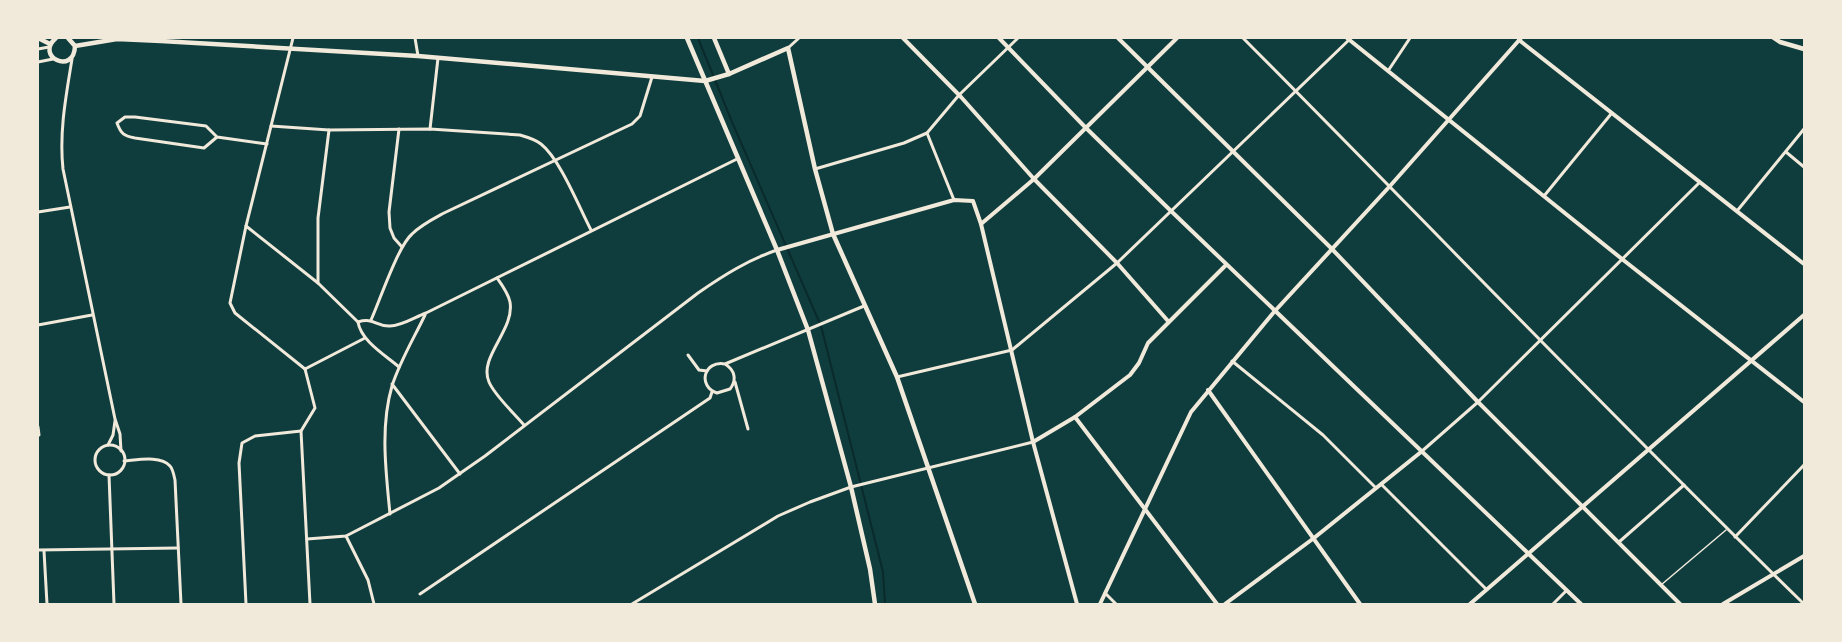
<svg xmlns="http://www.w3.org/2000/svg" width="1842" height="642" viewBox="0 0 1842 642" font-family="Signika,sans-serif">
	<rect width="100%" height="100%" fill="#0f3d3e"/>
	<g fill="none" stroke-linecap="round" stroke-linejoin="round">
		<path stroke="#0a2a2b" stroke-width="2" d="M698 38 732 122 821 326 883 572 885 604"/>
		<g stroke="#f1e9da" stroke-width="1.5">
			<path d="M1614 38H1617"/>
			<path d="M1661 585 1726 530"/>
		</g>
		<g stroke="#f1e9da" stroke-width="3">
			<path d="M293 38 246 226 230 303 235 313 305 369"/>
			<path d="M415 38 418 56"/>
			<path d="M1243 38C1430 226 1614 419 1804 604"/>
			<path d="M788 48 799 38"/>
			<path d="M38 49 49 47"/>
			<path d="M72 59C66 96 59 132 63 169L115 419 120 434 121 451"/>
			<path d="M38 62 53 59"/>
			<path d="M1388 71 1410 38"/>
			<path d="M271 126 329 130 430 129 520 135C527 137 535 139 541 144 560 159 579 207 591 230"/>
			<path d="M399 129 389 212 390 228 394 238 402 247"/>
			<path d="M430 129 438 58"/>
			<path d="M927 133 954 200"/>
			<path d="M217 137 204 148 135 138C124 136 121 134 117 123L125 117H135L206 126 217 137 267 144"/>
			<path d="M1786 152 1804 167"/>
			<path d="M815 169 904 143 927 133 959 95 1018 38"/>
			<path d="M1544 196 1611 114"/>
			<path d="M1737 211 1804 129"/>
			<path d="M38 212 70 207"/>
			<path d="M246 226 318 283 358 322C361 341 385 355 399 367"/>
			<path d="M497 278C502 285 508 293 510 302 515 330 478 357 489 382 495 396 514 413 524 425"/>
			<path d="M318 283V218L329 130"/>
			<path d="M371 320C380 300 398 246 412 234 421 225 433 219 444 213L632 124 640 116 652 77"/>
			<path d="M358 322C374 317 376 327 390 326 402 326 415 317 426 313L737 159"/>
			<path d="M38 325 92 315"/>
			<path d="M688 355 699 370 707 371"/>
			<path d="M1232 361 1323 435 1376 488"/>
			<path d="M725 364C735 370 737 380 730 389L717 393C697 386 704 360 725 364L864 306"/>
			<path d="M305 369 315 408 301 431 310 604"/>
			<path d="M305 369 365 338"/>
			<path d="M897 377 1012 350 1117 263 1351 38"/>
			<path d="M735 382 748 429"/>
			<path d="M392 384 460 474"/>
			<path d="M38 427 39 435"/>
			<path d="M108 445 113 435 115 421"/>
			<circle cx="110" cy="460" r="15"/>
			<path d="M1421 452 1478 402 1699 183"/>
			<path d="M124 461C137 460 161 455 170 466 173 469 174 476 175 480L181 604"/>
			<path d="M109 475 114 604"/>
			<path d="M1381 484 1486 589"/>
			<path d="M390 514C386 472 380 427 392 386 400 361 414 338 425 315"/>
			<path d="M346 536 368 580 374 604"/>
			<path d="M1735 537 1804 465"/>
			<path d="M307 539 346 536 439 488 485 456 698 293C724 275 748 260 777 250"/>
			<path d="M1619 542 1684 485"/>
			<path d="M38 550 178 548"/>
			<path d="M44 551 47 604"/>
			<path d="M1105 593 1116 604"/>
			<path d="M420 594 710 398 712 392"/>
			<path d="M246 604 239 463 242 443 255 436 301 431"/>
			<path d="M632 604 778 516 810 502 851 487 1033 442"/>
			<path d="M1553 604 1566 591"/>
		</g>
		<g stroke="#f1e9da" stroke-width="4">
			<path d="M903 38 961 97 1034 179 1117 263 1168 321"/>
			<path d="M999 38 1085 127 1171 211 1581 604"/>
			<path d="M1118 38 1331 248 1478 402 1680 604"/>
			<path d="M1347 38 1622 259 1804 402"/>
			<path d="M1519 40 1804 264"/>
			<path d="M981 224 1034 179 1177 38"/>
			<path d="M777 250 954 200 973 201 981 224 1033 442 1077 604"/>
			<path d="M1208 390 1360 604"/>
			<path d="M1075 417 1217 604"/>
			<path d="M1033 442 1075 417 1130 375 1139 363 1148 343 1226 265"/>
			<path d="M1100 604 1191 412 1274 312 1390 186 1521 38"/>
			<path d="M1225 604 1314 538 1421 452"/>
			<path d="M1470 604 1804 315"/>
			<path d="M1723 604 1804 556"/>
		</g>
		<g stroke="#f1e9da" stroke-width="4.5">
			<path d="M38 38 50 44"/>
			<path d="M56 38C34 56 74 76 75 46L68 38"/>
			<path d="M687 38 777 250 808 330 851 487 870 569 875 604"/>
			<path d="M714 38 729 74"/>
			<path d="M1774 38 1780 42 1804 49"/>
			<path d="M75 46 117 39 161 41 418 56 705 81 729 74 788 48 815 169 833 234 897 377 975 604"/>
		</g>
	</g>
	<rect width="1842" height="642" fill="none" stroke="#f1e9da" stroke-width="78"/>
</svg>
